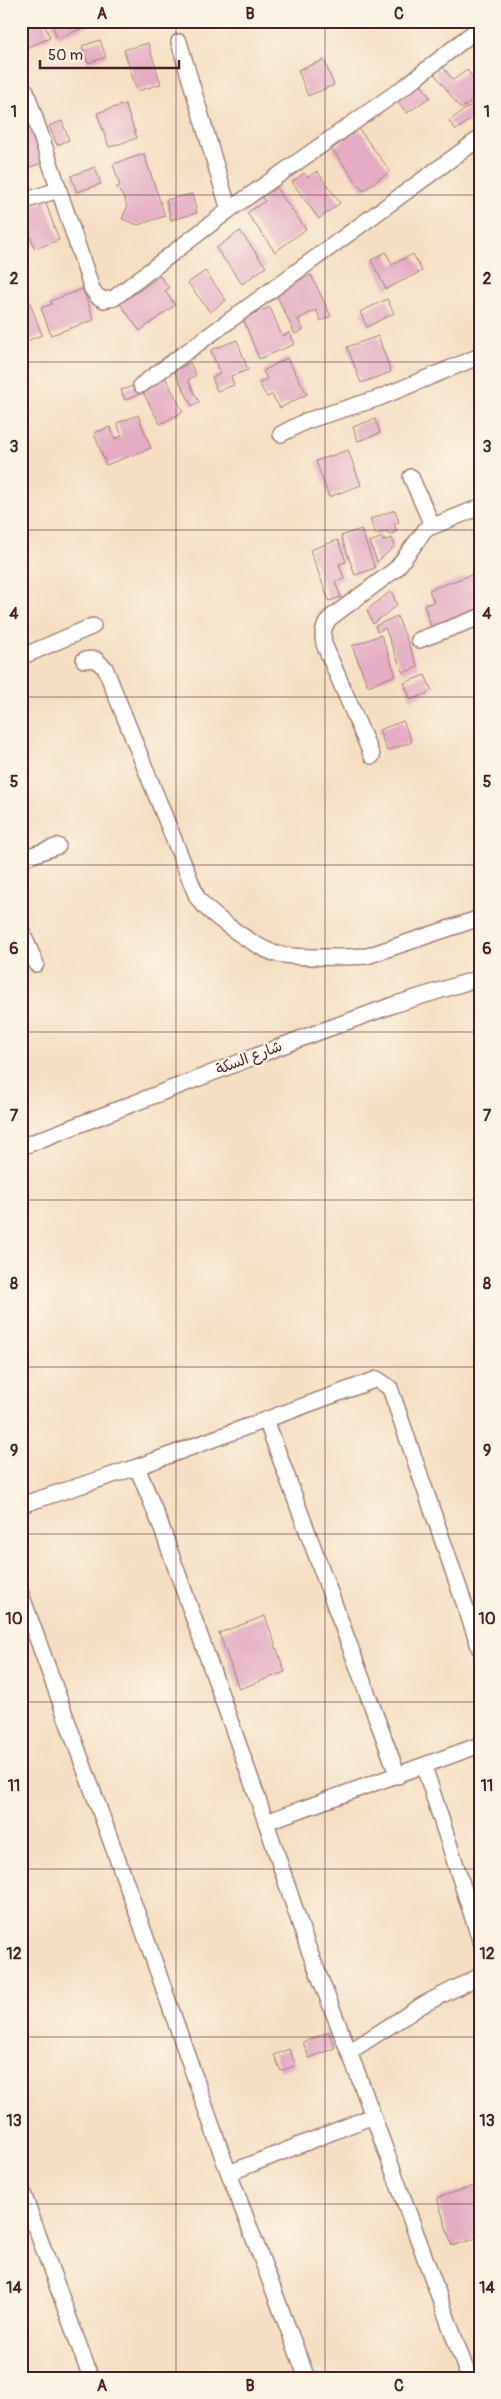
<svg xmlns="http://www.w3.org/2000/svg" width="501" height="2399" viewBox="0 0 501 2399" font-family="Pangolin,'Playpen Sans Arabic',sans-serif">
	<rect width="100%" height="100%" fill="#fcf5e5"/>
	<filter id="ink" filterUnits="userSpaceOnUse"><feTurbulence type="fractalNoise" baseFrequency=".02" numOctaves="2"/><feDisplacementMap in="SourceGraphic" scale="10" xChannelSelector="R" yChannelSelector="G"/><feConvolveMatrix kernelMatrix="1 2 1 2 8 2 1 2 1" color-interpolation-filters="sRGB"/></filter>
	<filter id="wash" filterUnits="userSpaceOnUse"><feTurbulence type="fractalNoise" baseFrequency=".0096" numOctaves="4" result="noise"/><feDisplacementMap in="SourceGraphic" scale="20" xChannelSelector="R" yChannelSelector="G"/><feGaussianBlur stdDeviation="1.12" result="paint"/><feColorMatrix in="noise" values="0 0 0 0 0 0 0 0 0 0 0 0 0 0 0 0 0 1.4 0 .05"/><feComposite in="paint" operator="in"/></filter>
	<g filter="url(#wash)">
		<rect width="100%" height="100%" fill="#f5dfc2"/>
		<g id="blocks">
			<g fill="#e5acc3">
				<path d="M21 21H43L50 38 26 48 21 37Z"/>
				<path d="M51 21H90L91 25 57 38Z"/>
				<path d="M100 40 106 57 88 63 82 46Z"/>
				<path d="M148 43 161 84 137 91 124 50Z"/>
				<path d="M324 60 334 85 308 96 298 70Z"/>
				<path d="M443 67 453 80 467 70 480 87V95L461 109 434 73Z"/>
				<path d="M418 81 430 97 407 113 395 98Z"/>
				<path d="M125 104 137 138 109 147 97 113Z"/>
				<path d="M471 105 478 114 456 130 449 121Z"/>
				<path d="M30 116 45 162 21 170V119Z"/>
				<path d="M62 121 69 140 57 145 49 126Z"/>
				<path d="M359 129 390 171 363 191 332 149Z"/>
				<path d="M144 154 165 216 138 225 122 219 127 207 125 199 116 187 120 186 113 164Z"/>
				<path d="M95 167 101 184 77 192 71 176Z"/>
				<path d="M317 171 340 203 319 219 292 182 304 173 308 177Z"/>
				<path d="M273 184 306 229 275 252 247 213 265 201 259 194Z"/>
				<path d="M192 194 197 213 171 220 166 200Z"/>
				<path d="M45 201 59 240 35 249 21 210Z"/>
				<path d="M240 231 266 267 242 284 216 248Z"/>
				<path d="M386 252 392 265 413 254 422 271 386 289 371 260Z"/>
				<path d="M205 271 226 300 210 312 188 283Z"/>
				<path d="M311 275 331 316 321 321 316 310 298 319 303 330 295 334 275 292Z"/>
				<path d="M160 276 169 288 165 291 175 305 140 331 120 304Z"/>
				<path d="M83 289 94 320 51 335 41 308 52 304 50 301Z"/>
				<path d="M387 299 394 313 367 327 360 312Z"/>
				<path d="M30 303 42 335 21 343V306Z"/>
				<path d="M270 307 282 336 290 333 295 344 259 359 243 318Z"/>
				<path d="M378 336 391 372 361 383 347 347Z"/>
				<path d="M237 340 248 370 231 376 234 385 217 391 212 377 220 374 211 350Z"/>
				<path d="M287 358 307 394 280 408 272 395 267 397 259 383 267 379 263 371Z"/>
				<path d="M190 363 196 375 188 380 199 402 192 406 174 371Z"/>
				<path d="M164 375 183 412 160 424 140 387Z"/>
				<path d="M137 385 140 394 125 400 121 390Z"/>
				<path d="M138 415 151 448 106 465 94 433 110 427 115 439 122 436 117 423Z"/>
				<path d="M375 419 380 433 358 441 353 427Z"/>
				<path d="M348 450 361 485 329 497 316 461Z"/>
				<path d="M395 510 399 522 394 524 397 531 389 535 387 531 376 535 370 519Z"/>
				<path d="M361 529 375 568 355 575 341 536Z"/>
				<path d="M382 537 383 541 392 538 395 546 377 562 370 542Z"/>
				<path d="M338 540 346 562 339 564 344 579 335 582 341 597 329 601 310 550Z"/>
				<path d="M479 572 480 608 431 626 424 605 434 602 429 590Z"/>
				<path d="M391 591 397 605 373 624 367 610Z"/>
				<path d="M397 616 418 667 403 673 385 628 377 632 375 626Z"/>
				<path d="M381 635 396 675 368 686 352 646Z"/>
				<path d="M425 675 432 691 411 700 404 683Z"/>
				<path d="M403 721 412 742 387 751 379 730Z"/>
				<path d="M265 1616 285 1672 239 1689 219 1633Z"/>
				<path d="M329 2032 335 2048 309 2058 303 2042Z"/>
				<path d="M289 2049 296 2065 281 2071 274 2055Z"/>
				<path d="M480 2184V2237L452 2246 437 2198Z"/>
			</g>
		</g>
	</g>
	<g filter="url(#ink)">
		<use href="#blocks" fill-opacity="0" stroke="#a07f76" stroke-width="1"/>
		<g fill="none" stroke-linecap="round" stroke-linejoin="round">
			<defs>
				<g id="minor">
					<path d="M179 42 229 210"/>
					<path d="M26 91 92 289 97 296 104 300 114 298 229 210 407 85 480 27"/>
					<path d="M21 202 58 190"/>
					<path d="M141 385 480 138"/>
					<path d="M281 434 306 421 379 398 480 356"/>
					<path d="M411 477 432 525"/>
					<path d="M419 640 480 617"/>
					<path d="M21 657 93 626"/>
					<path d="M84 660 95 659 105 668 197 897C207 913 260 951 278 954 303 959 342 957 367 956L480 918"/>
					<path d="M372 756 324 644C322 633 323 627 330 618L396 569 426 529 480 507"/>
					<path d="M21 859 58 846"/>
					<path d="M21 930 36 964"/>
					<path d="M21 1147 305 1037 393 1005 480 978"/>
					<path d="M266 1420 398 1776"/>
					<path d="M137 1467 161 1526 266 1822 307 1945 358 2075 469 2378"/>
					<path d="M21 1505 137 1467 377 1379 390 1388 480 1649"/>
					<path d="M21 1594 140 1921 225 2163 307 2378"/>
					<path d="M424 1766 480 1940"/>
					<path d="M266 1822 480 1745"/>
					<path d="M349 2052 424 2004 480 1976"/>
					<path d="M229 2173 373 2116"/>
					<path d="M21 2188 91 2378"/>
				</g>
			</defs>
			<use href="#minor" stroke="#a07f76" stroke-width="18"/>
			<use href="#minor" stroke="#fff" stroke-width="15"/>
		</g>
	</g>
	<path fill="none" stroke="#4a1f2b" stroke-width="1" stroke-opacity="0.55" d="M176 21V2378M325 21V2378M21 195H480M21 362H480M21 530H480M21 697H480M21 865H480M21 1032H480M21 1200H480M21 1367H480M21 1534H480M21 1702H480M21 1869H480M21 2037H480M21 2204H480"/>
	<g text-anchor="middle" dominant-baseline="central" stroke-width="4.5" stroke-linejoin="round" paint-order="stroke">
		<g font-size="15" fill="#4a1f2b" stroke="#fcf5e5">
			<text transform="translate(249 1058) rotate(-21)">شارع السكة</text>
		</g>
	</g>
	<rect width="501" height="2399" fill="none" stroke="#fcf5e5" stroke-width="55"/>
	<path d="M40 60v8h139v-8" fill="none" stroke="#4a1f2b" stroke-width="2.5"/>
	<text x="48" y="60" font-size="15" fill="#4a1f2b" stroke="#fcf5e5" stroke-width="4" paint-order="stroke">50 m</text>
	<rect x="28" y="28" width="446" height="2344" fill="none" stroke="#4a1f2b" stroke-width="2"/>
	<g font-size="16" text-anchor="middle" font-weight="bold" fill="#4a1f2b">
		<text x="102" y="19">A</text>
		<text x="250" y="19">B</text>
		<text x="399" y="19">C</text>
		<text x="14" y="117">1</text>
		<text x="487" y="117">1</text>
		<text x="14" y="284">2</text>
		<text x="487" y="284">2</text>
		<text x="14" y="452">3</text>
		<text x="487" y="452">3</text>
		<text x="14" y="619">4</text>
		<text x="487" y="619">4</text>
		<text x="14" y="787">5</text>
		<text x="487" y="787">5</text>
		<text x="14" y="954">6</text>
		<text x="487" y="954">6</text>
		<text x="14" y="1121">7</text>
		<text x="487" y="1121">7</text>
		<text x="14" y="1289">8</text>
		<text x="487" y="1289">8</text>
		<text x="14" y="1456">9</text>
		<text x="487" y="1456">9</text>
		<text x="14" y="1624">10</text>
		<text x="487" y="1624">10</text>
		<text x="14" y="1791">11</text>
		<text x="487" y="1791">11</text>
		<text x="14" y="1959">12</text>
		<text x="487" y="1959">12</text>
		<text x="14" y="2126">13</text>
		<text x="487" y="2126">13</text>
		<text x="14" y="2293">14</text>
		<text x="487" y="2293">14</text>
		<text x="102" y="2391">A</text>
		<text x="250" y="2391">B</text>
		<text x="399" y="2391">C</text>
	</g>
</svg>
